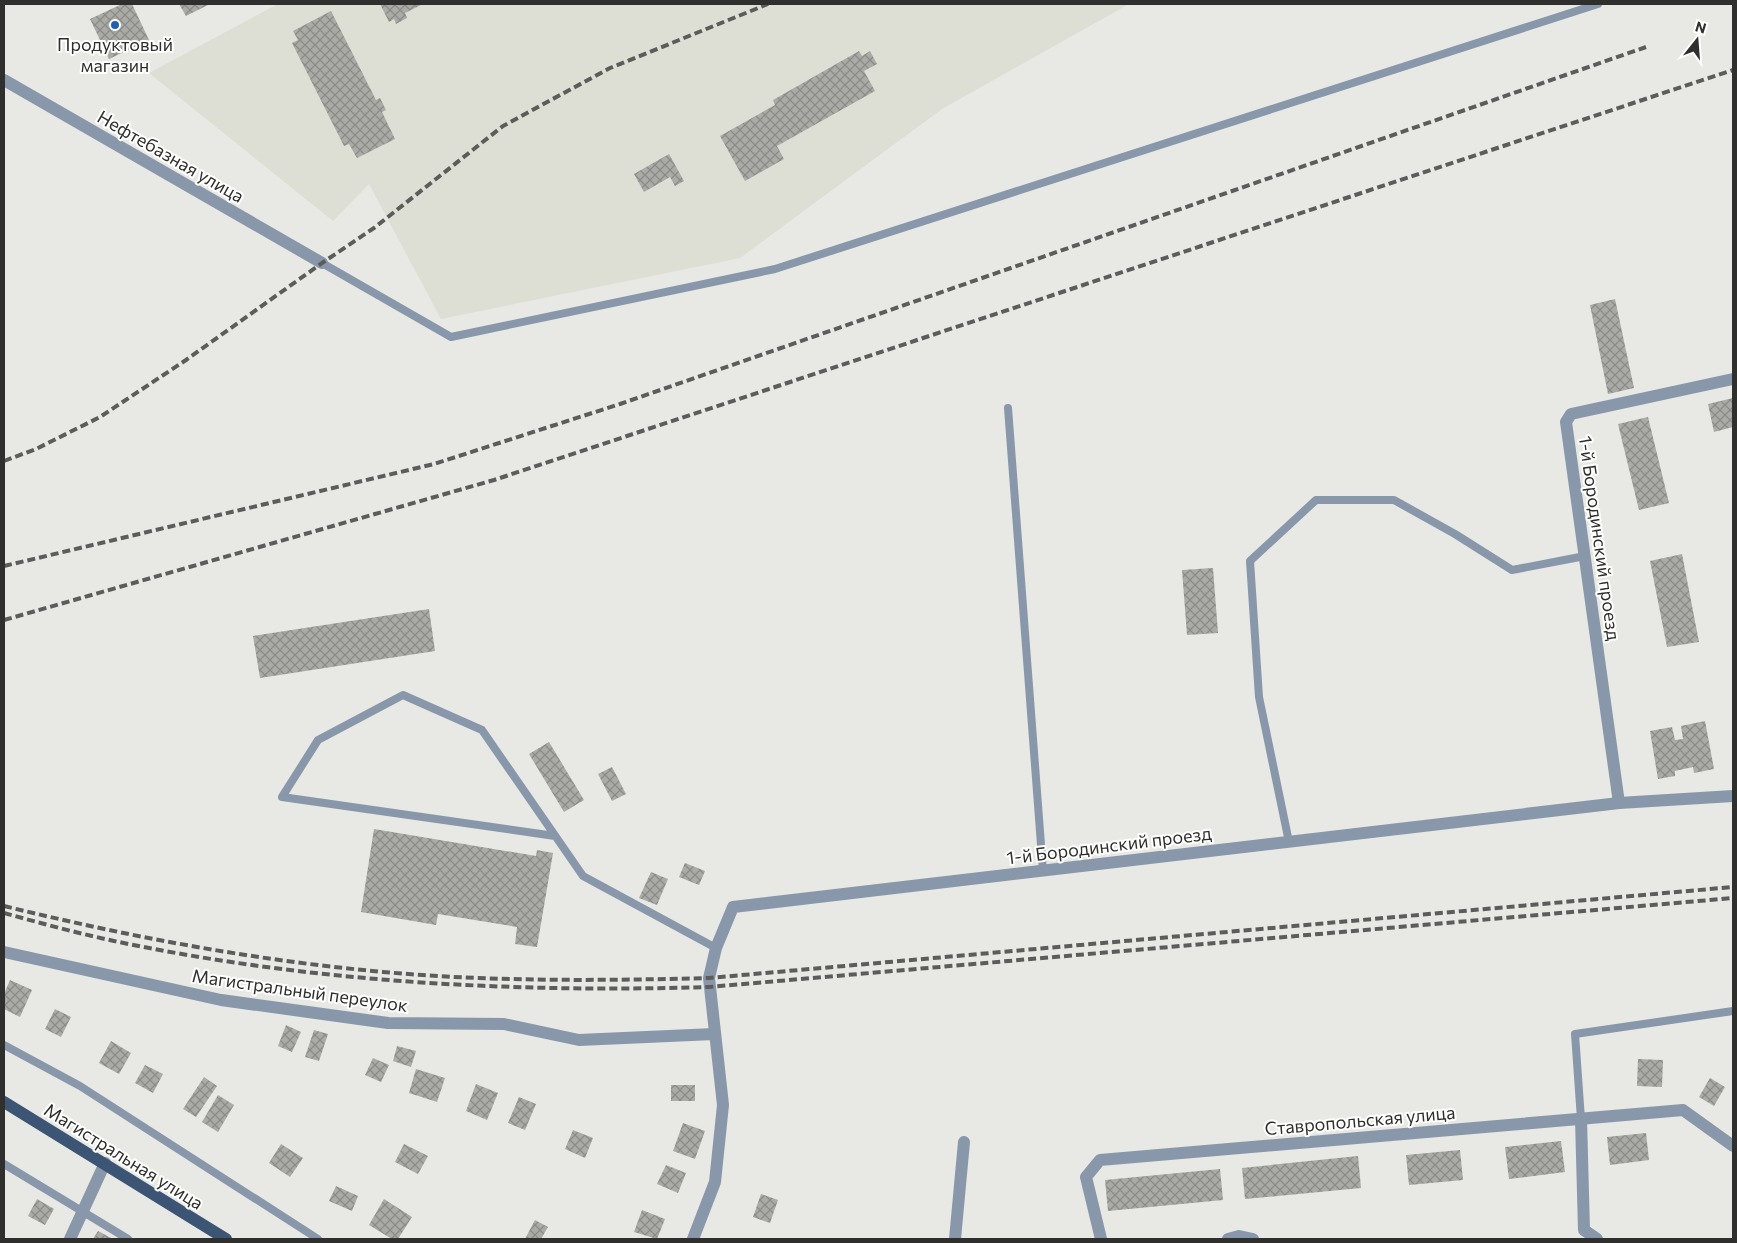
<svg xmlns="http://www.w3.org/2000/svg" width="1737" height="1243" viewBox="0 0 1737 1243" font-family="Commissioner,sans-serif">
	<defs>
		<pattern id="building-cross-hatch" width="8" height="8" patternUnits="userSpaceOnUse" patternTransform="scale(1.25)"><rect width="8" height="8" fill="#aaaba7"/><path d="M0 0l8 8M0 8l8-8" fill="none" stroke="#8b8c88"/></pattern>
	</defs>
	<rect width="100%" height="100%" fill="#e8e8e5"/>
	<path fill="#dddfd4" d="M278 4H1129L942 109 740 258 441 319 369 184 333 221 149 73Z"/>
	<g fill="url(#building-cross-hatch)">
		<path d="M122 4H132L149 40 109 59 90 19Z"/>
		<path d="M179 4H210L186 16Z"/>
		<path d="M380 4H423L405 13 407 18 396 24 394 19 389 22Z"/>
		<path d="M331 11 376 100 380 98 386 110 382 112 395 139 357 158 349 144 344 146 292 43 298 40 293 31Z"/>
		<path d="M859 51 862 56 870 51 877 64 864 71 875 91 777 146 784 159 745 181 720 136 775 105 773 100Z"/>
		<path d="M669 154 684 181 675 186 670 177 644 192 634 174Z"/>
		<path d="M1615 299 1634 388 1608 394 1590 305Z"/>
		<path d="M1733 398V427L1714 432 1708 404Z"/>
		<path d="M1648 417 1669 503 1639 510 1618 424Z"/>
		<path d="M1682 554 1699 642 1667 647 1650 561Z"/>
		<path d="M1213 568 1218 633 1187 635 1182 570Z"/>
		<path d="M429 609 435 651 260 678 253 636Z"/>
		<path d="M1705 721 1714 769 1694 773 1693 767 1675 771V776L1658 779 1650 731 1672 727 1675 740 1683 739 1681 726Z"/>
		<path d="M549 742 584 800 564 812 529 754Z"/>
		<path d="M612 767 626 794 612 801 598 774Z"/>
		<path d="M374 829 536 856 537 850 553 853 537 947 515 944 517 927 438 914 436 925 361 912Z"/>
		<path d="M685 863 705 871 699 885 679 877Z"/>
		<path d="M651 872 668 879 657 905 639 898Z"/>
		<path d="M10 980 32 990 20 1017 4 1009V994Z"/>
		<path d="M55 1009 71 1017 61 1037 45 1029Z"/>
		<path d="M286 1025 301 1032 292 1052 278 1046Z"/>
		<path d="M314 1030 328 1034 319 1061 305 1057Z"/>
		<path d="M111 1041 131 1053 119 1074 99 1063Z"/>
		<path d="M397 1046 416 1051 411 1067 393 1061Z"/>
		<path d="M373 1058 389 1065 381 1082 365 1075Z"/>
		<path d="M1638 1059 1663 1060 1662 1087 1637 1086Z"/>
		<path d="M145 1065 163 1074 153 1093 135 1083Z"/>
		<path d="M416 1069 445 1078 437 1102 409 1093Z"/>
		<path d="M204 1077 217 1086 196 1117 183 1109Z"/>
		<path d="M1710 1078 1725 1087 1714 1106 1699 1097Z"/>
		<path d="M476 1084 498 1093 487 1120 466 1111Z"/>
		<rect x="671" y="1085" width="24" height="16"/>
		<path d="M218 1095 234 1105 218 1132 202 1122Z"/>
		<path d="M519 1097 536 1104 525 1130 508 1123Z"/>
		<path d="M683 1123 705 1131 695 1159 673 1151Z"/>
		<path d="M573 1130 593 1138 585 1158 565 1149Z"/>
		<path d="M1646 1133 1649 1160 1610 1165 1607 1137Z"/>
		<path d="M1561 1141 1565 1172 1509 1179 1505 1147Z"/>
		<path d="M281 1144 303 1158 290 1177 269 1163Z"/>
		<path d="M404 1144 428 1156 418 1174 395 1162Z"/>
		<path d="M1460 1150 1463 1180 1409 1185 1406 1155Z"/>
		<path d="M1358 1156 1361 1188 1245 1199 1242 1168Z"/>
		<path d="M666 1165 686 1173 678 1193 657 1184Z"/>
		<path d="M1220 1169 1223 1200 1108 1211 1105 1180Z"/>
		<path d="M336 1186 358 1196 352 1211 329 1201Z"/>
		<path d="M761 1194 778 1200 770 1223 753 1217Z"/>
		<path d="M37 1199 54 1209 45 1225 28 1216Z"/>
		<path d="M384 1199 412 1217 398 1239H392L369 1225Z"/>
		<path d="M642 1210 665 1219 657 1239 634 1232Z"/>
		<path d="M535 1220 548 1227 541 1239H525Z"/>
		<path d="M98 1231 113 1239H93Z"/>
	</g>
	<g fill="none" stroke-linecap="round" stroke-linejoin="round">
		<g stroke="#8997aa" stroke-width="8">
			<path d="M322 263 451 337 775 269 1598 4"/>
			<path d="M1008 408 1043 871"/>
			<path d="M555 836 282 797 318 740 403 695 482 730 583 876 716 948"/>
			<path d="M1289 842 1259 697 1250 561 1316 500H1394L1455 534 1512 570 1585 556"/>
			<path d="M4 1045 80 1086 318 1239"/>
			<path d="M1581 1119 1575 1034 1733 1011"/>
			<path d="M4 1164 128 1239"/>
		</g>
		<g stroke="#8997aa" stroke-width="12">
			<path d="M4 80 322 263"/>
			<path d="M1619 803 1566 422 1571 414 1733 379"/>
			<path d="M4 952 221 1000 388 1023 504 1024 579 1040 714 1034"/>
			<path d="M1581 1119 1584 1230 1597 1239"/>
			<path d="M70 1239 105 1163"/>
			<path d="M693 1239 715 1182 723 1105 709 978 716 948 733 907 1619 803 1733 796"/>
			<path d="M955 1239 964 1142"/>
			<path d="M1101 1239 1086 1177 1100 1160 1683 1110 1733 1146"/>
			<path d="M1228 1239 1239 1236 1253 1239"/>
		</g>
		<path stroke="#3d5575" stroke-width="12" d="M4 1102 226 1239"/>
		<g stroke="#5c5d5b" stroke-width="4" stroke-dasharray="8 4" stroke-linecap="butt">
			<path d="M4 461 36 449 100 417 186 360 322 263 374 228 503 126 610 68 768 4"/>
			<path d="M4 566 434 464 620 404 1646 47"/>
			<path d="M4 620 494 480 1733 70"/>
			<path d="M4 906C159 944 318 972 478 978 555 981 632 980 709 978L1733 887"/>
			<path d="M4 913C40 923 77 933 114 941 309 982 510 993 709 987L1733 898"/>
		</g>
	</g>
	<circle fill="#2060b1" stroke="#fffffe" stroke-width="2" cx="115" cy="25" r="5"/>
	<g text-anchor="middle" dominant-baseline="central" stroke-width="4" stroke-linejoin="round" paint-order="stroke">
		<g font-size="18" fill="#2f302e" stroke="#fffffe">
			<text x="115" y="44">Продуктовый<tspan x="115" dy="21">магазин</tspan></text>
		</g>
		<g font-size="18" fill="#2f302e" stroke="#fffffe">
			<text transform="translate(171 156) rotate(30)">Нефтебазная улица</text>
			<text transform="translate(1600 538) rotate(82)">1-й Бородинский проезд</text>
			<text transform="translate(1109 845) rotate(-7)">1-й Бородинский проезд</text>
			<text transform="translate(300 990) rotate(8)">Магистральный переулок</text>
			<text transform="translate(1360 1120) rotate(-5)">Ставропольская улица</text>
			<text transform="translate(124 1156) rotate(32)">Магистральная улица</text>
		</g>
	</g>
	<rect width="1737" height="1243" fill="none" stroke="#2f302e" stroke-width="10"/>
	<g transform="translate(1697 40) rotate(17)" stroke="#fffffe" stroke-width="4" paint-order="stroke">
	<path d="M0-4L9 19L0 12L-9 19Z" fill="#2f302e"/>
	<text y="-8" font-size="14" font-weight="bold" text-anchor="middle" fill="#2f302e">N</text>
	</g>
</svg>
